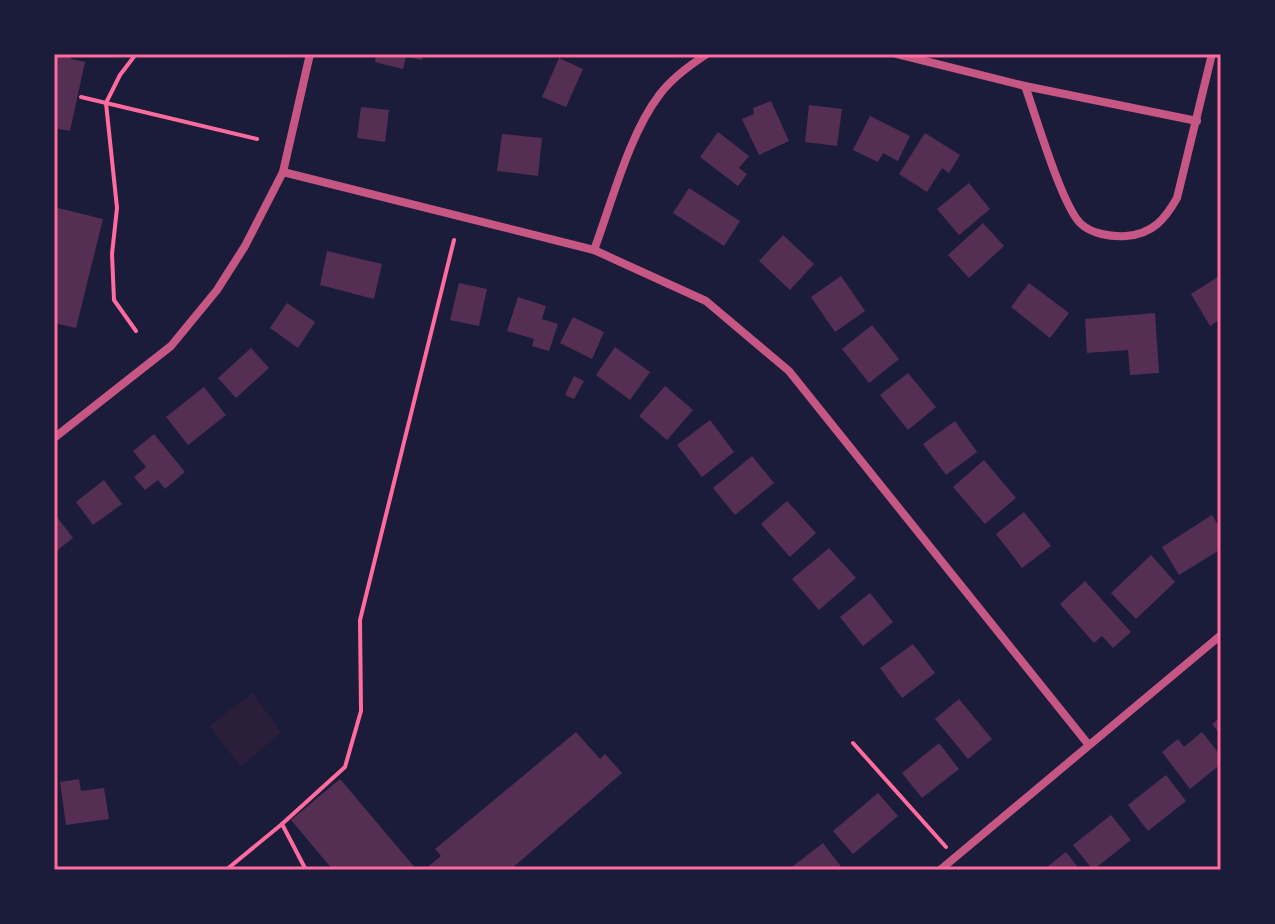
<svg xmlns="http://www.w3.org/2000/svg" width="1275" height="924" viewBox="0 0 1275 924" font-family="'Golos Text',sans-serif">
	<rect width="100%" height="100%" fill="#1b1b3a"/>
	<path fill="#2a1e3b" d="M253 693 281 732 241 767 209 726Z"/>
	<g fill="#542f53">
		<path d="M54 54H72L71 59 85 62 70 131 54 128Z"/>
		<path d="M376 54H424L422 60 406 57 403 69 375 62Z"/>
		<path d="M559 58 583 69 566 107 542 97Z"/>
		<path d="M771 101 789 141 759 155 742 119 754 114 753 108Z"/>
		<path d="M809 105 842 109 837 146 805 142Z"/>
		<path d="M361 107 389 110 385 142 357 138Z"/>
		<path d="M870 116 910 136 898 161 883 153 878 162 853 150Z"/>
		<path d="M718 132 749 156 739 168 747 174 738 186 700 157Z"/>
		<path d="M925 133 960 155 949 173 942 168 927 192 899 174Z"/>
		<path d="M502 134 542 138 538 176 497 171Z"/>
		<path d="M969 183 990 209 959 235 937 209Z"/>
		<path d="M689 188 740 221 724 246 673 213Z"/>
		<path d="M54 207 103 219 76 328 54 323Z"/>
		<path d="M983 223 1004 246 969 278 948 255Z"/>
		<path d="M783 235 814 264 790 290 759 261Z"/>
		<path d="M327 251 382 264 374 299 320 285Z"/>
		<path d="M1221 275V319L1210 326 1191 294Z"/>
		<path d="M841 276 865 311 835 332 811 297Z"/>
		<path d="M459 283 487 289 479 326 450 320Z"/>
		<path d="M1029 283 1069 313 1050 338 1011 307Z"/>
		<path d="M518 297 546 306 542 319 558 324 549 351 532 346 534 339 507 331Z"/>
		<path d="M287 303 315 322 298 348 270 328Z"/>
		<path d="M1155 313 1159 373 1130 375 1128 350 1087 353 1085 319Z"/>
		<path d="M573 317 604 332 592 359 560 343Z"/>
		<path d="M872 325 899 359 869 383 842 349Z"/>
		<path d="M615 347 650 372 630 400 596 375Z"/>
		<path d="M251 348 269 368 236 398 218 378Z"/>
		<path d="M908 373 936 407 908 430 880 395Z"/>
		<path d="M574 376 584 381 574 399 565 395Z"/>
		<path d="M665 386 693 410 667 440 639 416Z"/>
		<path d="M204 387 226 415 188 445 166 417Z"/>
		<path d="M710 420 734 452 702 477 677 445Z"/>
		<path d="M955 421 977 452 946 475 923 444Z"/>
		<path d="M154 434 185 472 165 489 158 480 145 490 134 477 146 467 133 451Z"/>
		<path d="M752 456 774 483 735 515 713 488Z"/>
		<path d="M984 460 1016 498 985 524 953 487Z"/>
		<path d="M104 480 122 504 93 525 76 502Z"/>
		<path d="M787 501 816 533 790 557 761 524Z"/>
		<path d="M1024 512 1051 546 1022 568 996 534Z"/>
		<path d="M54 513 73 538 54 553Z"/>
		<path d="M1212 515 1221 530V549L1179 575 1162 547Z"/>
		<path d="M829 548 856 578 819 610 792 579Z"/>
		<path d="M1151 555 1175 582 1136 619 1111 593Z"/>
		<path d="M1085 581 1131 632 1113 648 1102 636 1094 643 1060 604Z"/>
		<path d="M870 593 893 622 863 646 840 617Z"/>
		<path d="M913 644 935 673 902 698 880 668Z"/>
		<path d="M959 699 992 739 968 759 935 719Z"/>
		<path d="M1221 717V735L1212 724Z"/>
		<path d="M576 732 600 759 605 754 622 773 510 870H424L441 856 435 849Z"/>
		<path d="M1202 732 1221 756V764L1190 789 1162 752 1178 739 1184 747Z"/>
		<path d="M939 743 959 769 922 798 902 773Z"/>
		<path d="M1166 775 1186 801 1148 831 1128 805Z"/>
		<path d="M79 779 81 791 104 788 109 819 66 825 60 782Z"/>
		<path d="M340 779 417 870H333L291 820Z"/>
		<path d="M878 793 898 816 853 854 833 831Z"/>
		<path d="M1111 815 1131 840 1093 870 1073 845Z"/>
		<path d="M823 843 842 868 839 870H788Z"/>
		<path d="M1066 852 1080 870H1043Z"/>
	</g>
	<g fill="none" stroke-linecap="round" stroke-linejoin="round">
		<g stroke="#ff6b9d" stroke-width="4">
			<path d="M81 97 257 139"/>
			<path d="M136 331 114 300 112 254 117 208 106 103 120 75 136 54"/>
			<path d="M853 743 946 847"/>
			<path d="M282 824 345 767 361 711 360 620 454 240"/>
			<path d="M226 870 282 824 306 870"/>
		</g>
		<g stroke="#c65784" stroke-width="8">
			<path d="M897 54 1025 86 1197 121"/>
			<path d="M1025 86C1036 116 1061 203 1080 223 1091 234 1111 237 1126 236 1153 234 1165 219 1177 198L1212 54"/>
			<path d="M283 172 594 250 706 301 789 371 1088 744"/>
			<path d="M594 250C612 202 629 134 660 94 672 78 690 65 707 54"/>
			<path d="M54 438 171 346 217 290 245 246 283 172 310 54"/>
			<path d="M940 870 1221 635"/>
		</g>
	</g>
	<rect width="1275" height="924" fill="none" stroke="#1b1b3a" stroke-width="112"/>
	<rect x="56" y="56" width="1163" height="812" fill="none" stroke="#ff6b9d" stroke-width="3"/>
</svg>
